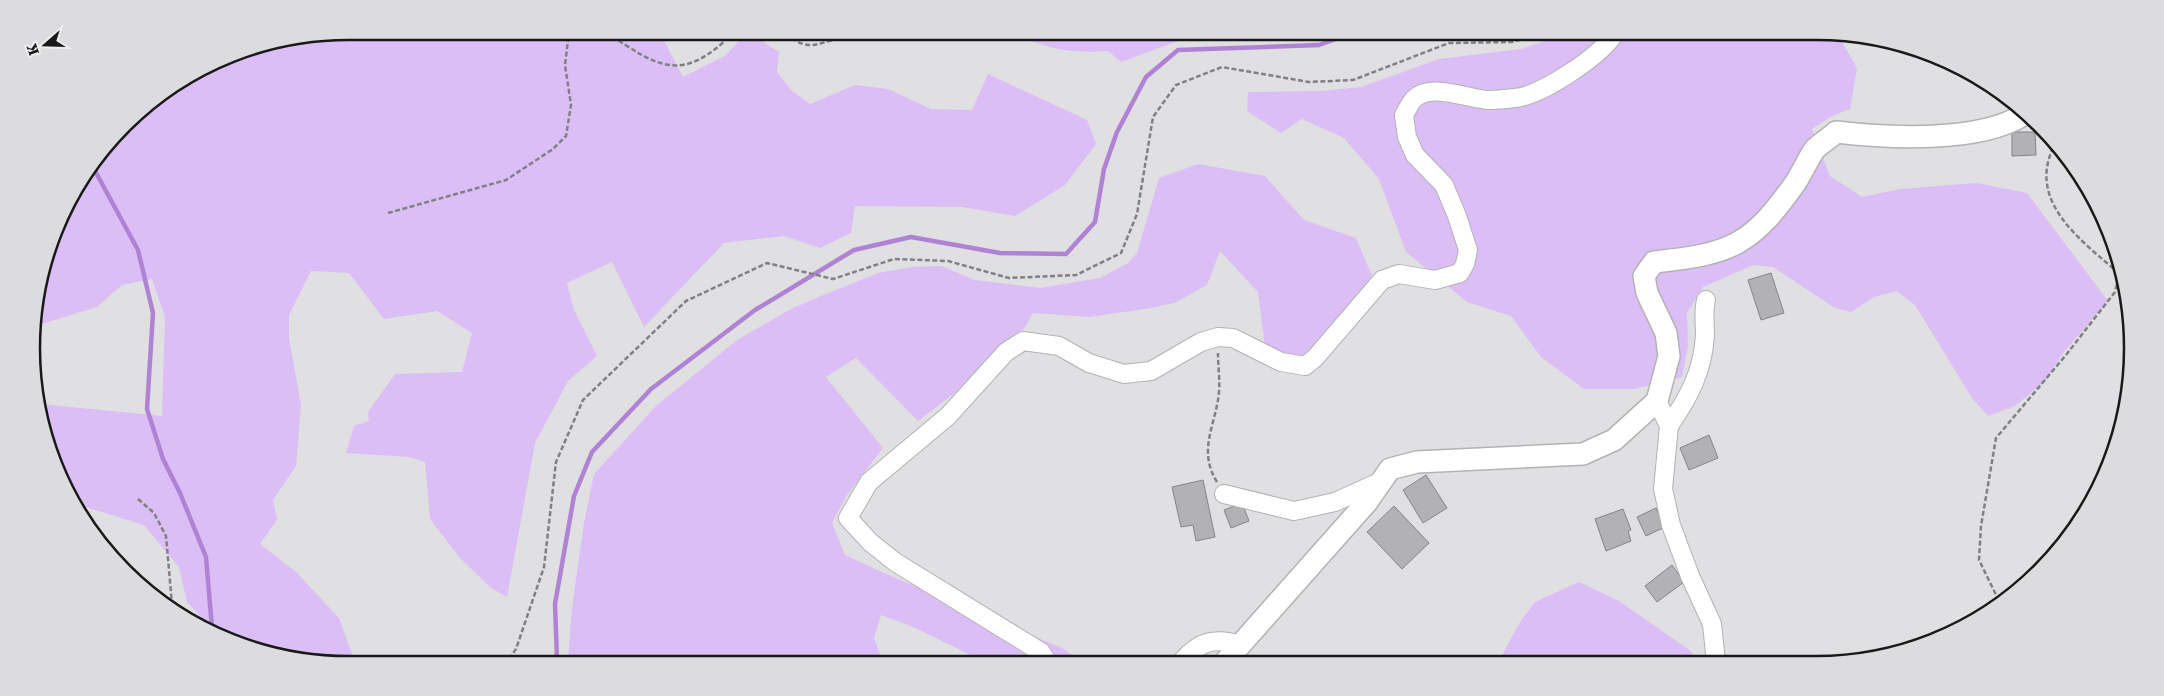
<svg xmlns="http://www.w3.org/2000/svg" width="2164" height="696" viewBox="0 0 2164 696" font-family="'Roboto Serif',serif">
	<rect width="100%" height="100%" fill="#e0dfe2"/>
	<g fill="#dcbef6">
		<path d="M348 31 660 33 683 77 725 56 741 39 762 41 779 52 777 72 792 91 810 104 855 85 888 89 931 109 972 110 988 74 1087 120 1096 144 1065 185 1015 216 962 207 855 206 851 233 820 248 784 236 724 243 644 327 612 262 567 283 574 310 597 356 568 381 535 443 507 597 491 588 460 558 430 519 425 462 409 457 346 453 354 426 369 421 368 412 395 374 462 372 472 333 437 311 384 319 349 273 311 271 289 315V338L301 405 296 466 273 500 277 520 260 544 296 572 339 618 354 659H286L202 624V618L187 602 179 567 144 525 76 504 42 430 40 404 162 416 165 317 152 279 122 285 97 307 35 326 34 307 64 208 139 110 227 55Z"/>
		<path d="M1020 34 1195 35 1121 62 1108 51C1078 53 1045 51 1020 34Z"/>
		<path d="M1560 36 1839 37 1857 68 1850 109 1832 116 1812 129 1830 176 1862 197 1900 189 1976 183 2027 193 2108 301 2063 353 2045 381 2015 406 1988 416 1972 398 1915 305 1897 291 1874 297 1851 312 1835 308 1773 267 1753 265 1703 287 1687 313 1688 346 1682 377 1634 389H1584L1541 357 1511 316 1467 302 1406 252 1379 179 1344 138 1302 119 1281 133 1247 111 1248 92 1322 91 1361 87 1439 59 1521 49Z"/>
		<path d="M1198 164 1265 176 1304 220 1356 238 1372 276 1313 351 1293 358 1265 346 1258 292 1220 251 1207 285 1174 303 1151 308 1090 317 1033 313 1024 329 1007 339 956 392 918 421 856 358 826 377 883 448 847 495 832 523 845 555 886 574 1062 648 1080 660H981L911 626 881 615 874 638 882 660 568 659 572 608 584 523 594 474 656 406 737 340 791 309 821 296 878 273 912 267 941 266 975 280 1040 288 1100 278 1128 263 1137 253 1159 178Z"/>
		<path d="M1579 582 1619 601 1692 652 1694 662 1499 661 1520 622 1535 602Z"/>
	</g>
	<g fill="none" stroke-linecap="round" stroke-linejoin="round">
		<g stroke="#b082d4" stroke-width="4.5">
			<path d="M94 169 138 250 153 313 147 409 163 459 180 493 206 557 212 628"/>
			<path d="M557 659 555 604 574 496 592 452 651 389 755 310 854 250 911 237 1000 253 1066 254 1095 222 1104 169 1117 132 1146 77 1178 50 1319 45 1347 35"/>
		</g>
	</g>
	<g fill="#b2b1b4" stroke="#858487">
		<path d="M2012 132H2035L2036 155 2012 156Z"/>
		<path d="M1771 273 1784 313 1761 320 1748 280Z"/>
		<path d="M1709 435 1718 458 1689 470 1680 448Z"/>
		<path d="M1426 475 1447 508 1423 523 1403 490Z"/>
		<path d="M1203 480 1215 537 1196 541 1193 525 1181 527 1172 487Z"/>
		<path d="M1242 503 1249 521 1231 528 1224 510Z"/>
		<path d="M1394 506 1429 543 1402 569 1367 532Z"/>
		<path d="M1656 508 1665 527 1646 536 1637 517Z"/>
		<path d="M1623 509 1631 530 1628 531 1631 541 1606 551 1595 519Z"/>
		<path d="M1672 565 1684 582 1657 602 1645 586Z"/>
	</g>
	<g fill="none" stroke-linecap="round" stroke-linejoin="round">
		<defs>
			<g id="minor">
				<path d="M1657 401 1669 426 1663 489 1671 525 1690 576 1712 624 1716 662"/>
				<path d="M1669 426C1689 397 1703 371 1705 335 1705 323 1703 312 1706 300"/>
				<path d="M1224 494 1294 511 1335 502 1384 480"/>
				<path d="M1046 660 1041 652 895 562 870 542 848 518 869 482 948 416 1006 352 1023 341 1059 346 1089 363 1124 374 1151 371 1201 342 1218 337 1233 338 1281 362 1305 366 1315 358 1382 280 1399 274 1435 280 1460 273 1465 264 1468 250 1457 216 1444 185 1415 155 1407 137 1404 115C1407 110 1410 103 1414 99 1430 82 1468 99 1488 100 1497 100 1506 99 1515 98 1542 95 1597 58 1613 36"/>
				<path d="M1182 661C1199 641 1216 637 1240 645"/>
			</g>
			<path id="tertiary" d="M1226 661 1367 502 1390 469 1417 462 1583 454 1614 440 1657 401 1669 356 1666 333 1647 293 1644 276 1654 262C1731 254 1751 246 1796 182 1802 173 1810 155 1815 149 1821 143 1830 138 1836 132 1888 138 1978 143 2023 115"/>
		</defs>
		<use href="#minor" stroke="#b3b1b4" stroke-width="20"/>
		<use href="#tertiary" stroke="#b3b1b4" stroke-width="24"/>
		<g stroke="#808082" stroke-width="2.5" stroke-dasharray="5 2.5" stroke-linecap="butt">
			<path d="M606 32C659 68 682 84 733 33"/>
			<path d="M786 33C810 56 821 39 847 38 859 37 871 40 881 33"/>
			<path d="M388 213 506 180 553 149 566 136 571 105 565 65 569 32"/>
			<path d="M1217 482C1197 450 1216 425 1219 392 1220 379 1218 366 1218 353"/>
			<path d="M138 499 154 513 166 536 172 604 170 609"/>
			<path d="M1999 601 1979 560 1981 526 1996 438 2066 355 2115 292 2118 280 2115 270C2078 238 2027 200 2054 146"/>
			<path d="M509 659 516 649 544 567 556 462 583 400 686 301 767 263 833 279 894 259 948 261 1009 278 1076 275 1121 253 1137 214 1153 117 1176 85 1222 67 1309 82 1353 80 1449 43 1512 42 1533 36"/>
		</g>
		<use href="#minor" stroke="#fff" stroke-width="18"/>
		<use href="#tertiary" stroke="#fff" stroke-width="21"/>
	</g>
	<path d="M0 0H2164V696H0ZM348 40H1816A308 308 0 0 1 2124 348V348A308 308 0 0 1 1816 656H348A308 308 0 0 1 40 348V348A308 308 0 0 1 348 40Z" fill="#dcdbde" fill-rule="evenodd"/>
	<path fill="none" stroke="#19191a" stroke-width="2.5" d="M348 40H1816A308 308 0 0 1 2124 348V348A308 308 0 0 1 1816 656H348A308 308 0 0 1 40 348V348A308 308 0 0 1 348 40Z"/>
	<g transform="translate(45 45) rotate(250)" stroke="#edecef" stroke-width="4" paint-order="stroke">
	<path d="M0-4L9 19L0 12L-9 19Z" fill="#19191a"/>
	<text y="-8" font-size="14" font-weight="bold" text-anchor="middle" fill="#19191a">K</text>
	</g>
</svg>
